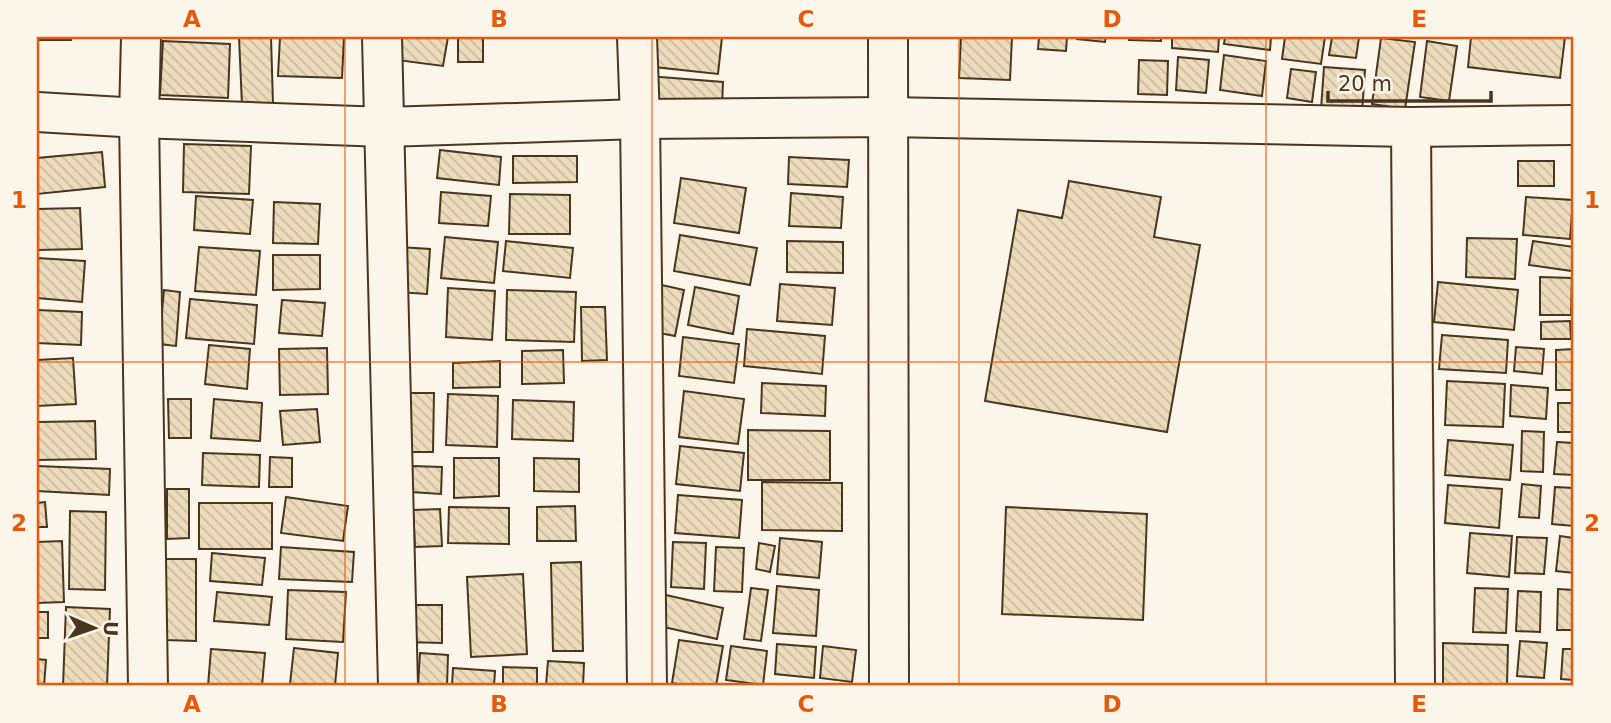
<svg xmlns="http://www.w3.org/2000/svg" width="1611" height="723" viewBox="0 0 1611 723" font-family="'DejaVu Sans',sans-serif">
	<defs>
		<pattern id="building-back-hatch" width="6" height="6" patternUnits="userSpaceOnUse" patternTransform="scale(1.75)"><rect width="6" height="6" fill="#ecdcbc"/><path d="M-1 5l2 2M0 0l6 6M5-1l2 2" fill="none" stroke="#ccbda1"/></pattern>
	</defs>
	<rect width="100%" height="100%" fill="#fbf6e9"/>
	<g fill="url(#building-back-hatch)" stroke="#4a3520" stroke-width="2">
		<rect x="37" y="37" width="34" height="3"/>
		<path d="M239 37H271L273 104 242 105Z"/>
		<path d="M280 37H344L342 78 278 76Z"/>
		<path d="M392 37H448L443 66 389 59Z"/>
		<rect x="458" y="37" width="25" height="25"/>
		<path d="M648 37H722L718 74 645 66Z"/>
		<path d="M961 37H1012L1010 80 959 78Z"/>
		<path d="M1039 37H1067L1066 51 1038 49Z"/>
		<path d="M1077 37H1106L1105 42 1077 39Z"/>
		<path d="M1129 37H1161V41L1129 40Z"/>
		<path d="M1172 37H1219L1218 52 1172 48Z"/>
		<path d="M1225 37H1271L1270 50 1224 44Z"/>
		<path d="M1285 37H1325L1321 64 1282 59Z"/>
		<path d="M1332 37H1359L1356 58 1329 55Z"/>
		<path d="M1471 37H1565L1560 78 1468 67Z"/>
		<path d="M1381 38 1415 42 1405 109 1372 104Z"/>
		<path d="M163 41 230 44 228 98 160 95Z"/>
		<path d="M1427 41 1457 46 1449 101 1420 97Z"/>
		<path d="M1224 55 1266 61 1262 96 1220 90Z"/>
		<path d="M1178 57 1209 60 1206 93 1176 90Z"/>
		<path d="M1139 60 1168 61 1167 95 1138 94Z"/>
		<path d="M1324 67 1365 70 1362 113 1321 109Z"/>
		<path d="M1291 69 1316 72 1312 102 1287 98Z"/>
		<path d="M635 75 723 82 722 107 633 101Z"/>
		<path d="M184 144 251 146 249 194 183 192Z"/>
		<path d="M440 150 501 157 499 185 437 178Z"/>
		<path d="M102 152 105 187 37 194V158Z"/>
		<path d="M513 156H577V182L513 183Z"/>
		<path d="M789 157 849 160 847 187 788 184Z"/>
		<rect x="1518" y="161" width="36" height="25"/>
		<path d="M681 178 746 188 739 233 674 223Z"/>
		<path d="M1069 181 1161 197 1154 237 1200 245 1167 432 985 401 1018 210 1062 218Z"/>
		<path d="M441 192 491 196 488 226 439 223Z"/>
		<path d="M791 193 843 197 841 228 789 226Z"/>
		<path d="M510 194 570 195V234H509Z"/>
		<path d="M196 196 253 200 250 234 194 230Z"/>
		<path d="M1526 197 1573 200 1570 239 1523 235Z"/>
		<path d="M274 202 320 204 318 244 273 243Z"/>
		<path d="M80 208 82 249 37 250V209Z"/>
		<path d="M680 235 757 248 750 285 674 271Z"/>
		<path d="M445 237 498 242 494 283 441 278Z"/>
		<path d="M1467 238 1517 239 1515 279 1466 277Z"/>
		<path d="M506 241 573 248 570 278 503 271Z"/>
		<path d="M787 241 843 242V273L787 272Z"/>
		<path d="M1533 241 1574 247 1572 271 1529 265Z"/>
		<path d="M199 247 260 251 256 295 195 291Z"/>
		<path d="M399 247 430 249 427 294 397 292Z"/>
		<path d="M273 255H320V289L273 290Z"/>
		<path d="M37 258 85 261 82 302 37 298Z"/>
		<path d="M1540 277 1572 278 1571 315H1540Z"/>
		<path d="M1438 282 1518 290 1514 330 1434 322Z"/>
		<path d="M653 283 684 290 675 336 644 330Z"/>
		<path d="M780 284 835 288 832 325 777 321Z"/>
		<path d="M695 287 739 296 733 334 688 325Z"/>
		<path d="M448 288 495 291 492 340 446 337Z"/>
		<path d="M164 290 180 292 176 346 159 344Z"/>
		<path d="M507 290 576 292 574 342 506 340Z"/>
		<path d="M190 299 257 305 254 344 186 338Z"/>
		<path d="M282 300 325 303 322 336 279 333Z"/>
		<path d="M581 307H605L607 360 582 361Z"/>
		<path d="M37 310 82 312 81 345 37 343Z"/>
		<path d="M1570 321 1571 339H1541V322Z"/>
		<path d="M747 329 825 336 822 374 744 366Z"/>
		<path d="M1442 335 1508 340 1506 373 1439 369Z"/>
		<path d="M683 337 739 344 734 383 679 376Z"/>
		<path d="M209 345 250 349 247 389 205 384Z"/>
		<path d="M1516 347 1544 349 1542 374 1514 371Z"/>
		<path d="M327 348 328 394 280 395 279 349Z"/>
		<path d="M1574 349V390H1556V350Z"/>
		<path d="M563 350 564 383 522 384V351Z"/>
		<path d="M73 358 76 404 37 406V360Z"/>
		<path d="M500 361V387L453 388V363Z"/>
		<path d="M1447 381 1505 384 1503 427 1445 425Z"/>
		<path d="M762 383 826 386 825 416 761 413Z"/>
		<path d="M1511 385 1548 388 1546 419 1510 416Z"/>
		<path d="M684 391 744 399 738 444 679 437Z"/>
		<path d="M409 393H434L433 452H409Z"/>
		<path d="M448 394 498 396 497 447 446 445Z"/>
		<path d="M168 399H191V438H169Z"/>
		<path d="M214 399 262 403 260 441 211 438Z"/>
		<path d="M513 400 574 402 573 441 512 439Z"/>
		<rect x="1558" y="403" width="16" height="29"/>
		<path d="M317 409 320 442 283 445 280 411Z"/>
		<path d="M95 421 96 459 37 460V422Z"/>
		<path d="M748 430 830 431V480H748Z"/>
		<path d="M1522 431 1544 432 1543 472 1521 471Z"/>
		<path d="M1448 440 1513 445 1510 480 1445 475Z"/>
		<path d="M1557 442 1574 443V475L1554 474Z"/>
		<path d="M680 446 744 453 740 491 676 484Z"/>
		<path d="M203 453 260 455 259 487 202 485Z"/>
		<path d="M270 457 292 458V487H269Z"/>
		<path d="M454 458H499V496L454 498Z"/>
		<path d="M534 458 579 459V492L534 491Z"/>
		<path d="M37 466 110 469 109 495 37 491Z"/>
		<path d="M412 466 442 467 441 494 411 492Z"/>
		<path d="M762 482 842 483V531L762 530Z"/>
		<path d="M1522 484 1541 486 1539 518 1519 517Z"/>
		<path d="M1448 485 1502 489 1499 528 1445 523Z"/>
		<path d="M1555 487 1574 488V526L1552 524Z"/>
		<path d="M167 489H189V538L167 539Z"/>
		<path d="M678 495 742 500 739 538 675 533Z"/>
		<path d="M286 497 348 506 343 541 281 533Z"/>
		<path d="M45 502 47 527H37V503Z"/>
		<rect x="199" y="503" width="73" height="46"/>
		<path d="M575 506 576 541H537V507Z"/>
		<path d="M449 507 509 508V544L448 543Z"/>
		<path d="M1006 507 1147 514 1143 620 1002 614Z"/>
		<path d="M440 509 442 546 415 547 413 510Z"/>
		<path d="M70 511 106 512 105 590 69 589Z"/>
		<path d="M1470 533 1512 536 1509 577 1467 573Z"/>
		<path d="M1560 536 1574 538V573L1556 571Z"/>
		<path d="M1517 537 1547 538 1544 574 1515 573Z"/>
		<path d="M780 538 822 542 819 578 777 574Z"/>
		<path d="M62 541 64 602 37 603V542Z"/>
		<path d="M673 542 706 543 704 589 671 587Z"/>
		<path d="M759 543 775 546 770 572 756 569Z"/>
		<path d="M281 547 354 552 352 582 279 579Z"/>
		<path d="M716 547 744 548 742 592 714 591Z"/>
		<path d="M212 553 265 558 262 585 210 581Z"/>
		<path d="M164 559H196V641L165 640Z"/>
		<path d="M581 562 583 651H553L551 563Z"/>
		<path d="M523 574 527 654 471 657 467 577Z"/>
		<path d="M777 586 819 590 816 636 773 633Z"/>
		<path d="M751 588 768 590 761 641 744 639Z"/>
		<path d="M1475 588 1508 589 1506 633 1473 632Z"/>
		<path d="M1558 589 1574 590V630H1557Z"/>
		<path d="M288 590 346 592 343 642 286 639Z"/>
		<path d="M1518 591 1541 592 1540 632 1516 631Z"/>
		<path d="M217 592 272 597 269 625 214 621Z"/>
		<path d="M666 595 723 608 717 639 659 626Z"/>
		<path d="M407 605H442V643L405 642Z"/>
		<path d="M66 607 110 609 107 686H63Z"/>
		<rect x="37" y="612" width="11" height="26"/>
		<path d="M679 640 723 646 716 686H690L672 683Z"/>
		<path d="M1520 641 1547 643 1544 678 1517 676Z"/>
		<path d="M1443 643 1508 645 1507 686 1443 685Z"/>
		<path d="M777 644 816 647 814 678 775 674Z"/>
		<path d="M731 646 767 651 763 685 726 680Z"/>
		<path d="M823 646 856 650 852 682 820 678Z"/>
		<path d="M294 648 338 653 335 686 290 684Z"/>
		<path d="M211 649 265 653 262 686H208Z"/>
		<path d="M1563 649H1574V680L1561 679Z"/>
		<path d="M420 653 448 655 447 686H418Z"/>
		<path d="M37 659 46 660 44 686H37Z"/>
		<path d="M548 661 584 663 583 686H546Z"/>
		<path d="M503 667 537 668V686H503Z"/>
		<path d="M453 668 495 671 494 686H452Z"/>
	</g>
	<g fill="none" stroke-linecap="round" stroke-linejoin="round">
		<defs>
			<g id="minor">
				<path d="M141 37 139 118 148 686"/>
				<path d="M382 37 398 686"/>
				<path d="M637 37 640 119 647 686"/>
				<path d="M888 37 889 686"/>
				<path d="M37 112 139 118 385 127 640 119 888 117 1411 127 1574 125"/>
				<path d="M1411 127 1415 686"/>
			</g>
		</defs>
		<use href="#minor" stroke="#4a3520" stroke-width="42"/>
		<use href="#minor" stroke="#fbf6e9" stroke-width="38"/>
	</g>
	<path fill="none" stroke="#e8590c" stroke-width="2" stroke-opacity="0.55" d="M345 37V686M652 37V686M959 37V686M1266 37V686M37 362H1574"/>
	<rect width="1611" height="723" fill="none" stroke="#fbf6e9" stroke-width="77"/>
	<g transform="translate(94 628) rotate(92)" stroke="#fbf6e9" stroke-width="5" paint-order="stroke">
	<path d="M0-5L12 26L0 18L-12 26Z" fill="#4a3520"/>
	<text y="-10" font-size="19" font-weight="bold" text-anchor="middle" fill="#4a3520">U</text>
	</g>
	<path d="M1328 91v10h163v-10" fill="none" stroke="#4a3520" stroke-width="3.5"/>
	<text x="1338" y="91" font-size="21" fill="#4a3520" stroke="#fbf6e9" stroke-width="5" paint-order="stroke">20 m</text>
	<rect x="38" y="38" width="1534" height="646" fill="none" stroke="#e8590c" stroke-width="2.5"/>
	<g font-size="23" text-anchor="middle" font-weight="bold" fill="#e8590c">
		<text x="192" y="27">A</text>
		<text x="499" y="27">B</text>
		<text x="806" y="27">C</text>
		<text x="1112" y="27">D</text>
		<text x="1419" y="27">E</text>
		<text x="19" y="208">1</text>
		<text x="1592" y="208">1</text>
		<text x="19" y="531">2</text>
		<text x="1592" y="531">2</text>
		<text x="192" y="712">A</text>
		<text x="499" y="712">B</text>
		<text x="806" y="712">C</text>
		<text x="1112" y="712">D</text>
		<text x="1419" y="712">E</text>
	</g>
</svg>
